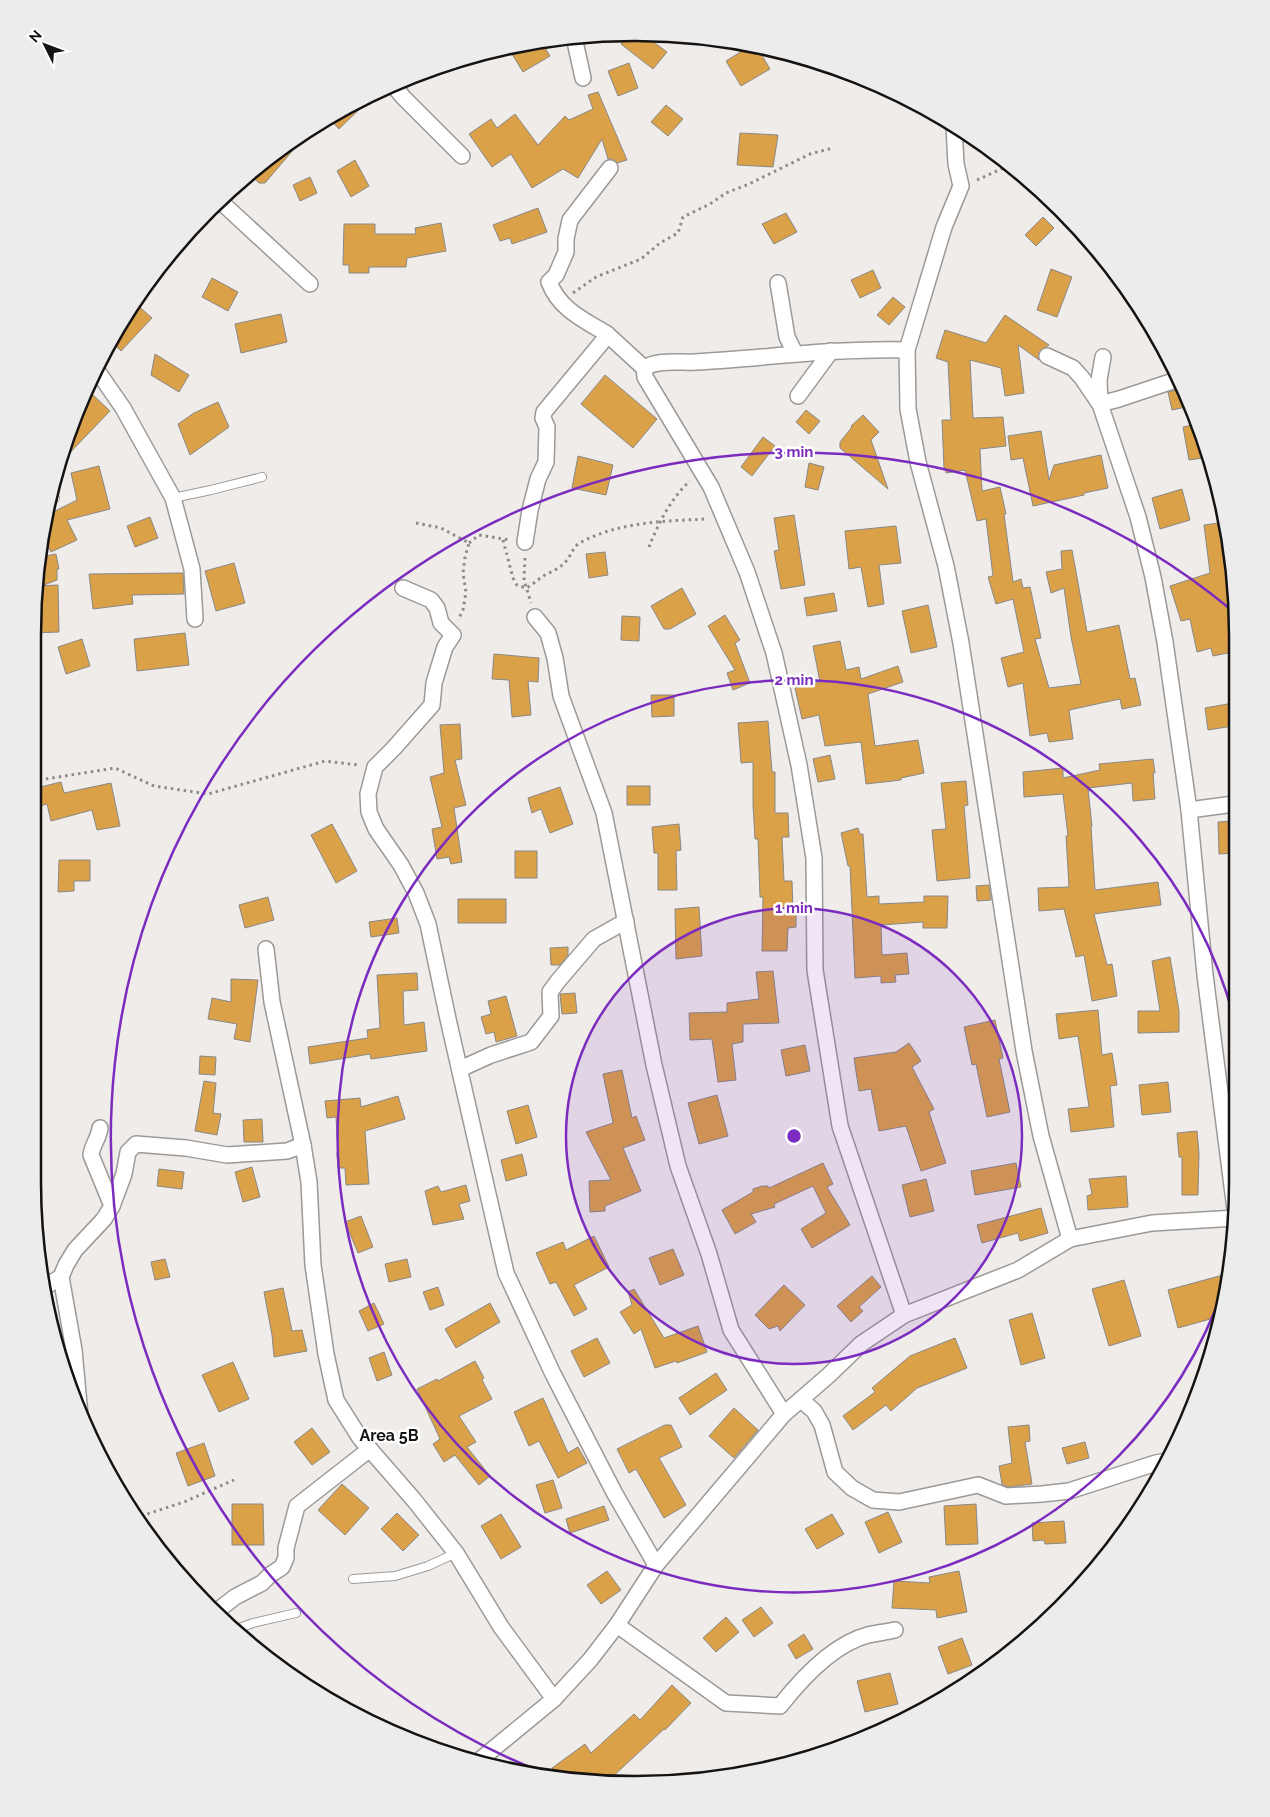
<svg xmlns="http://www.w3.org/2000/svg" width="1270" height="1817" viewBox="0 0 1270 1817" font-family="Raleway,sans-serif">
	<rect width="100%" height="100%" fill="#efecea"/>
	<g fill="#daa149" stroke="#8a8886">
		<path d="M627 35H644L667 52 653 69 621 44Z"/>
		<path d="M541 41 550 56 523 72 509 49Z"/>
		<path d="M750 46 757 47 770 69 741 86 726 61Z"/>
		<path d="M629 63 638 88 618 96 608 71Z"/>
		<path d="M598 92 627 160 617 163 612 159H608L602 139 578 178 563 169 532 188 511 154 492 167 469 134 491 119 497 128 515 114 538 145 565 116 569 120 593 109 588 95Z"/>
		<path d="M370 97 371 98 339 129 328 117Z"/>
		<path d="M666 105 683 119 668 136 651 122Z"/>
		<path d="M740 133 778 135 773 167 737 165Z"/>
		<path d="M290 145 294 149 265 183H259L249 174Z"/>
		<path d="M355 160 369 186 351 197 337 171Z"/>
		<path d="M310 177 317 193 300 201 293 185Z"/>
		<path d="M538 208 547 232 512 244 510 238 500 241 493 225Z"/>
		<path d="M786 213 797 232 774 244 762 224Z"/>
		<path d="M1043 217 1054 228 1036 246 1025 235Z"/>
		<path d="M441 223 446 251 407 258 406 267H369V273H349V265H343L344 224H375V234H416L415 228Z"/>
		<path d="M1051 269 1072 277 1057 317 1037 310Z"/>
		<path d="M873 270 881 288 860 298 851 280Z"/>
		<path d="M212 278 238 292 228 311 202 297Z"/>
		<path d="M893 297 905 307 889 325 877 315Z"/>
		<path d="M134 302 152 318 121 351 110 340Z"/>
		<path d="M281 314 287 342 241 353 235 324Z"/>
		<path d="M1005 315 1049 345 1039 352V360L1018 345 1024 393 1005 396 1001 368 970 360 973 418 1003 417 1006 446 980 449 982 491 1000 487 1006 514H1004L1013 582 1021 579 1023 588 1030 587 1041 638 1035 639 1049 688 1081 684 1071 637 1064 588 1051 593 1046 572 1062 569 1061 551 1072 550 1087 632 1119 625 1130 679 1135 678 1141 705 1122 709 1120 699 1069 710 1073 739 1049 742 1047 733 1030 736 1023 683 1008 687 1001 658 1024 652 1013 599 996 604 988 577 993 576 986 519 977 521 965 470 946 473 945 468H944L942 420H951L948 362 936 358 945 330 986 343Z"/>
		<path d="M155 354 189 375 179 392 151 375Z"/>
		<path d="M605 375 657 419 633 448 581 404Z"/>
		<path d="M1183 388 1186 407 1172 410 1168 392Z"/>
		<path d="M92 394 110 411 61 462 78 405 82 397 85 401Z"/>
		<path d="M218 402 229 427 190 455 178 424 194 413Z"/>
		<path d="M806 410 820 421 809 434 796 422Z"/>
		<path d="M863 415 879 432 871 440 888 489 840 448V442L852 427 851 426Z"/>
		<path d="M1196 424 1209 457 1189 460 1183 427Z"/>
		<path d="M1041 431 1049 480 1054 465 1101 455 1108 488 1084 493V495L1033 506 1023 458 1011 460 1008 436Z"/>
		<path d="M763 437 775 446 752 476 741 467Z"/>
		<path d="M578 456 613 465 606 495 572 488Z"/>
		<path d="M809 463 824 467 818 490 805 487Z"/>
		<path d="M99 466 110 509 67 520 77 540 51 552 42 534 45 516 77 500 71 473Z"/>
		<path d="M1182 489 1190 520 1160 529 1152 498Z"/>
		<path d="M794 515 805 585 781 589 774 551 779 550 774 518Z"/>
		<path d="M150 517 158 538 135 547 127 526Z"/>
		<path d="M1226 522 1232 577 1233 652 1213 656 1211 648 1197 652 1190 619 1181 621 1170 586 1210 573 1204 525Z"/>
		<path d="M896 526 901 563 879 565 884 604 868 607 861 567 849 569 845 531Z"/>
		<path d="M605 552 608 575 589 578 586 554Z"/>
		<path d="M56 554 59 569H57V580L44 585 40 557Z"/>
		<path d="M234 563 245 603 216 611 205 571Z"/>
		<path d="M183 573 184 594 132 595 133 604 93 609 89 574Z"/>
		<path d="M58 585 59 632 33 633 37 586Z"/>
		<path d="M682 588 696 614 670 629H664L651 606Z"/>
		<path d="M834 593 837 611 807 616 804 598Z"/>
		<path d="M928 605 937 647 911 653 902 611Z"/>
		<path d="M725 615 740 640 735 643 750 683 733 690 727 673 735 670 708 626Z"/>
		<path d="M622 616 640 617 639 641 621 640Z"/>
		<path d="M185 633 189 665 137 671 134 639Z"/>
		<path d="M82 639 90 666 66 674 58 647Z"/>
		<path d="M840 641 846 670 859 667 861 679 898 666 903 682 868 694 875 746 918 740 924 773 901 778V780L866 784 861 742 825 746 819 715 802 719 795 688 820 682 813 646Z"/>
		<path d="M494 654 539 658 538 682 528 681 531 715 512 717 509 680 492 679Z"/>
		<path d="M651 695H674V716L652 717Z"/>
		<path d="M1233 703V726L1208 730 1205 708Z"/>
		<path d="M768 721 772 772H775V813H788L789 837H782L784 881H792L793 913H796V927L788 928 787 951H762L763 897H760L758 839H755L753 805V762L741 763 738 723Z"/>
		<path d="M460 724 462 759 455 760 466 805 454 808 462 862 451 864 449 857 437 859 432 829 442 827 430 777 444 773 440 725Z"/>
		<path d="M830 755 835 779 818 782 813 759Z"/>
		<path d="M1153 759 1155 773H1153L1155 799 1133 801 1132 783 1088 788 1092 826H1091L1095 890 1158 882 1161 905 1094 914 1107 965 1112 964 1117 996 1092 1001 1084 955 1076 957 1064 909 1039 911 1038 888 1069 887 1066 836H1068L1063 794 1024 797 1023 772 1063 768V778L1100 770 1099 764Z"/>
		<path d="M966 781 968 805 964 806 970 878 937 881 932 830 946 829 941 783Z"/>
		<path d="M61 782 64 793 111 783 120 826 97 830 92 810 51 821 47 804 37 807 32 789Z"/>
		<rect x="627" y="786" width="23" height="19"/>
		<path d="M560 787 573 824 550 833 541 809 532 813 528 798Z"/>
		<path d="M1234 821V853L1219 854 1218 822Z"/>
		<path d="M332 824 357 871 336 883 311 835Z"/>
		<path d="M679 824 681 850 676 851 677 890H658V853H654L652 827Z"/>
		<path d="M858 828 860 834H863L867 897 879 896V904L924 902V896H948L947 928H923V922L881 925 882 955 907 953 909 974 895 975 896 982 881 983V976L855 978 850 866H848L841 833Z"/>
		<rect x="515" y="851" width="22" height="27"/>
		<path d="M59 860H90V881H74V891L58 892Z"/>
		<path d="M989 885 991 900 977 901 976 886Z"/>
		<path d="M268 897 274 920 245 928 239 905Z"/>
		<rect x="458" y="899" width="48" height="24"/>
		<path d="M699 907 702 956 676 959 675 909Z"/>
		<path d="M397 918 399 933 371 937 369 922Z"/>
		<path d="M568 947V955L560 965H551L550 948Z"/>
		<path d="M1170 957 1179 1011V1032L1138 1033V1011H1160L1152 961Z"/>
		<path d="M773 971 779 1023 743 1024V1042L732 1044 736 1080 718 1082 712 1039 690 1040 689 1013 727 1012V1003L759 999 756 972Z"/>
		<path d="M417 973 418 990 403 991 404 1025 424 1022 427 1051 371 1059 370 1054 310 1064 308 1047 368 1038 367 1030 380 1028 377 975Z"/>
		<path d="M231 979 258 980 250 1042 234 1039 237 1024 208 1019 212 998 231 1002Z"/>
		<path d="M575 993 577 1013 562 1014 560 994Z"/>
		<path d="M506 996 517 1036 496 1042 494 1032 486 1034 481 1017 491 1014 488 1001Z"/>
		<path d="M1098 1010 1102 1055 1112 1053 1117 1085 1110 1086 1114 1127 1071 1132 1068 1109 1089 1107 1078 1036 1059 1039 1056 1014Z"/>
		<path d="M995 1020 1003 1058 999 1059 1010 1112 987 1117 976 1064 972 1065 964 1027Z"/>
		<path d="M909 1043 921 1061 912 1067 934 1109 929 1112 946 1163 921 1171 906 1126 879 1131 871 1089 859 1091 854 1058 896 1052Z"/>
		<path d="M805 1045 810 1071 786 1076 781 1050Z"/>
		<path d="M200 1056 216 1057 215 1075 199 1074Z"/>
		<path d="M622 1070 632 1118 636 1116 645 1140 623 1148 641 1191 605 1206V1211L590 1212 589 1181 611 1180 586 1132 613 1123 603 1074Z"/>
		<path d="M204 1081 216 1083 213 1113 221 1114 217 1135 195 1131Z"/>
		<path d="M1168 1082 1171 1112 1142 1115 1139 1085Z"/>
		<path d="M717 1095 728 1136 699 1144 688 1103Z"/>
		<path d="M398 1096 405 1119 365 1131 369 1184 346 1185 345 1168H338L337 1153H338L336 1117 327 1118 325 1101 360 1098 361 1107Z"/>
		<path d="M528 1105 537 1137 516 1144 507 1111Z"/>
		<path d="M262 1119 263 1142H244L243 1120Z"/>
		<path d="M1197 1131 1199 1153 1198 1195H1182V1157H1179L1177 1133Z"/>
		<path d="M522 1154 527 1175 506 1181 501 1160Z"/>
		<path d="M823 1163 833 1184 827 1187 850 1225 812 1248 801 1229 826 1213 813 1186 774 1204 775 1207 751 1214 756 1222 735 1234 722 1210 753 1192V1189L762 1186H768L769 1188Z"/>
		<path d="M1016 1163 1021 1187 975 1195 971 1171Z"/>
		<path d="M252 1167 260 1197 243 1202 235 1172Z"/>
		<path d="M159 1169 184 1172 182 1189 157 1186Z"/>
		<path d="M1126 1176 1128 1207 1088 1210 1087 1196 1092 1194 1089 1179Z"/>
		<path d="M926 1179 934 1211 910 1217 902 1185Z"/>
		<path d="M466 1185 470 1201 459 1204 464 1219 433 1225 425 1191 438 1186 441 1192Z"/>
		<path d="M1041 1208 1048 1233 1020 1241 1018 1233 982 1243 977 1225Z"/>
		<path d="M361 1216 373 1247 358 1253 345 1222Z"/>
		<path d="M594 1236 609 1267 574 1285 587 1309 574 1316 556 1282 550 1284 536 1253 563 1242 566 1250Z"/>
		<path d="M673 1249 684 1275 660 1285 649 1258Z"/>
		<path d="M165 1259 170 1277 155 1280 151 1262Z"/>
		<path d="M407 1259 411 1277 389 1282 385 1264Z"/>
		<path d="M1223 1275 1226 1286 1221 1316 1178 1328 1168 1290Z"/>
		<path d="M872 1276 881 1287 859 1307 863 1311 851 1322 837 1306Z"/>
		<path d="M1124 1280 1141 1336 1109 1346 1092 1289Z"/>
		<path d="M784 1285 805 1305 780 1331 778 1326 769 1329 755 1315Z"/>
		<path d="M438 1287 444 1305 430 1310 423 1292Z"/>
		<path d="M283 1288 292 1331 302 1330 307 1351 274 1357 272 1335 264 1292Z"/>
		<path d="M634 1289 664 1338 698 1326 707 1352 677 1363 676 1361 655 1368 641 1329 634 1334 620 1312 632 1305 628 1292Z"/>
		<path d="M374 1303 384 1324 368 1331 359 1311Z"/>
		<path d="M490 1303 500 1322 456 1348 445 1329Z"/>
		<path d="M1032 1313 1045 1358 1021 1365 1009 1320Z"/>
		<path d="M597 1338 610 1363 584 1377 571 1351Z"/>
		<path d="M955 1338 967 1368 917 1388 891 1411 886 1405 853 1430 843 1416 875 1392 872 1388 910 1356Z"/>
		<path d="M384 1352 392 1375 377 1381 369 1358Z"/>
		<path d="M475 1361 484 1378 482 1380 492 1399 459 1416 476 1442 467 1447 490 1476 479 1485 455 1455 444 1462 433 1444 440 1439 417 1389 437 1379 438 1381Z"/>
		<path d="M233 1362 249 1399 219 1412 202 1375Z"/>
		<path d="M716 1373 727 1390 690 1415 679 1398Z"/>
		<path d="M543 1398 568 1453 578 1447 587 1463 558 1478 539 1441 529 1446 514 1412Z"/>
		<path d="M734 1408 758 1430 734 1458 709 1436Z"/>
		<path d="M665 1425H671L682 1447 659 1458 686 1505 664 1518 636 1469 629 1473 617 1449Z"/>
		<path d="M1029 1425 1030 1441 1025 1442 1032 1484 1008 1487 1002 1484 999 1466 1012 1463 1008 1427Z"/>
		<path d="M312 1428 330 1452 312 1465 294 1442Z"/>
		<path d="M1085 1442 1089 1458 1067 1464 1062 1448Z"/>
		<path d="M204 1443 215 1476 188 1486 176 1453Z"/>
		<path d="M553 1480 562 1508 545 1513 536 1485Z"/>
		<path d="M342 1484 369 1508 345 1535 318 1510Z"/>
		<path d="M232 1504H263L264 1545H232Z"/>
		<path d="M976 1504 978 1544 946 1545 944 1506Z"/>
		<path d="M604 1506 609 1520 570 1533 566 1519Z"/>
		<path d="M888 1512 902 1542 879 1553 865 1522Z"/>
		<path d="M397 1513 419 1535 403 1551 381 1529Z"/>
		<path d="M501 1514 521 1547 501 1559 481 1526Z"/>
		<path d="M832 1514 844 1534 817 1549 805 1529Z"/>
		<path d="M1064 1521 1066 1543 1045 1544 1044 1540 1033 1541 1032 1523Z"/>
		<path d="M607 1571 621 1590 601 1604 587 1585Z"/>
		<path d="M959 1571 967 1612 937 1618 936 1610 892 1608 894 1581 930 1583 929 1577Z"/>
		<path d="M761 1607 773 1623 754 1637 742 1620Z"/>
		<path d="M726 1617 739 1632 716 1652 703 1638Z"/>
		<path d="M804 1634 813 1649 796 1659 788 1645Z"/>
		<path d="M962 1638 972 1665 948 1674 938 1647Z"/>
		<path d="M890 1673 898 1704 865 1712 857 1681Z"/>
		<path d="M672 1685 691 1703 665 1730 664 1729 610 1779H560L552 1768 585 1744 591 1753 634 1714 640 1720Z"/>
	</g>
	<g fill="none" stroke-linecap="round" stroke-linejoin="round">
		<defs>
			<g id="lane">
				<path d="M173 498 211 490 262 477"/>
				<path d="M49 502 55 498"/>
				<path d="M353 1579 395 1576 428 1566 456 1553"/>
				<path d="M234 1630 253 1623 296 1613"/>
			</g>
			<g id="street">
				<path d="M574 37 583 78"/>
				<path d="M394 86 403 97 462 156"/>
				<path d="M954 127 956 164 961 186 944 227 907 350 908 409 918 462 946 566 961 643 1024 1051 1041 1136 1070 1239"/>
				<path d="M220 201 310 284"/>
				<path d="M778 283 787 337 795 353"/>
				<path d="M607 334 644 368 645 377 711 487 747 572 774 653 799 765 814 858 815 970 840 1126 904 1315"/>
				<path d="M1047 356 1073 368 1082 378 1099 403"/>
				<path d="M1103 357 1099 380 1100 404 1138 517 1153 577 1165 642 1189 810 1205 975 1236 1217"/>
				<path d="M644 368C659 359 679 363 696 362 767 358 836 348 907 350"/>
				<path d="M96 369 123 408 173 498 192 569 195 619"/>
				<path d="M798 396 831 351"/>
				<path d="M1100 404 1119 399 1179 379"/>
				<path d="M525 542 530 510 538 479 546 462 547 427 543 418 544 412 603 341 607 334C584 320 559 309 549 282L556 275 566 252V239L570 220 610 168"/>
				<path d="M403 588 431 600 437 608 441 623 453 635 445 647 441 660 434 683 432 705 394 748 375 767 368 794 369 812 376 829 401 865 416 893 428 924 448 1019 506 1273 553 1374 615 1494 656 1565"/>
				<path d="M535 617 548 633 555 658 561 696 604 813 654 1065 678 1166 709 1254 731 1330 784 1414"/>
				<path d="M1189 810 1234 804"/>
				<path d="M266 949 272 1002 303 1145 309 1182 313 1265 326 1354 336 1400 360 1438 414 1500 456 1553 501 1627 554 1699"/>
				<path d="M460 1069 491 1055 531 1042 551 1016 550 992 558 981 594 939 626 921"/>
				<path d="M112 1206 124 1174 128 1152 136 1144 186 1148 227 1155 287 1151 303 1145"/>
				<path d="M61 1277 74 1350 80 1415"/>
				<path d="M46 1286 61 1277 66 1265 75 1250 104 1219 112 1206 91 1155C92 1145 99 1138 100 1128"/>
				<path d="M801 1400 814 1411 822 1425 835 1472 852 1488 873 1500 899 1502 978 1485 1006 1496 1042 1494 1069 1491 1156 1463 1167 1461"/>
				<path d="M217 1611 235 1597 262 1583 270 1575 282 1567 286 1558V1548L297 1506 370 1449"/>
				<path d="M617 1625 726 1703 780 1706C802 1678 833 1644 868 1635 877 1633 886 1632 895 1630"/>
				<path d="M481 1759 554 1699 590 1660 617 1625 656 1565 784 1414 829 1375 861 1344 904 1315 1018 1270 1070 1239 1152 1223 1236 1218"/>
			</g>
		</defs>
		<use href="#lane" stroke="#9c9997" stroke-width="10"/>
		<use href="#street" stroke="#9c9997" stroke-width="18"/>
		<g stroke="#8d8b89" stroke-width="3" stroke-dasharray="2.5 4" stroke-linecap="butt">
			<path d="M977 180 1010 165"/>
			<path d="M573 293 596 277 641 259 660 243 678 233 683 217 710 204 726 193 749 184 810 154 833 148"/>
			<path d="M416 523 441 528 469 543 465 557 463 573 466 592 463 610 459 618"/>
			<path d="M503 540 513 578 517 585 526 588C533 585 538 579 545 575 553 571 561 568 567 560 571 555 573 548 578 544 616 522 664 521 706 519"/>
			<path d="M469 543 479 535 510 540"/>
			<path d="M649 547C658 524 671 498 690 481"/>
			<path d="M525 558 524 580 531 603"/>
			<path d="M33 781 115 768 154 786 208 794 325 761 359 765"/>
			<path d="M135 1518 184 1502 234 1480"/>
		</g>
		<use href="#lane" stroke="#fff" stroke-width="8"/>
		<use href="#street" stroke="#fff" stroke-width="15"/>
	</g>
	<circle cx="794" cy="1136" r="228" fill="#7b2cbf" fill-opacity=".12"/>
	<g fill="none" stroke="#7b2cbf" stroke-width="2.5">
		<circle cx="794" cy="1136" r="228"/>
		<path d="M1225 1284A456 456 0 1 1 1234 1018"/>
		<path d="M560 1779A684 684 0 1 1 1229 608"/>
	</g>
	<g text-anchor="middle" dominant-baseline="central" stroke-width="5" stroke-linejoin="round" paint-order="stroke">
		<g font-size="16" font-weight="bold" fill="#141312" stroke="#fff">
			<text x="389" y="1435">Area 5B</text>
		</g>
	</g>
	<path d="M0 0H1270V1817H0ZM635 41H635A594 594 0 0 1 1229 635V1182A594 594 0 0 1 635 1776H635A594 594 0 0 1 41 1182V635A594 594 0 0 1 635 41Z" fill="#ececec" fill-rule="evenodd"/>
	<path fill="none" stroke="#141312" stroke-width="2.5" d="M635 41H635A594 594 0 0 1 1229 635V1182A594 594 0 0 1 635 1776H635A594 594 0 0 1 41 1182V635A594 594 0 0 1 635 41Z"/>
	<circle cx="794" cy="1136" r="8" fill="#7b2cbf" stroke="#fff" stroke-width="2.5"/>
	<g font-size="15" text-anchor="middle" font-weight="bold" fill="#7b2cbf" stroke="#fff" stroke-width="5" stroke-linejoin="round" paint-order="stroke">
		<text x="794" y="457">3 min</text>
		<text x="794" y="685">2 min</text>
		<text x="794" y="913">1 min</text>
	</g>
	<g transform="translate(45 45) rotate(312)" stroke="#ffffff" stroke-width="4" paint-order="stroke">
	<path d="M0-4L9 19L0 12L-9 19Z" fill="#141312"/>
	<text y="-8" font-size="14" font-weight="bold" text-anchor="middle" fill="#141312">N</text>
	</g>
</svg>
